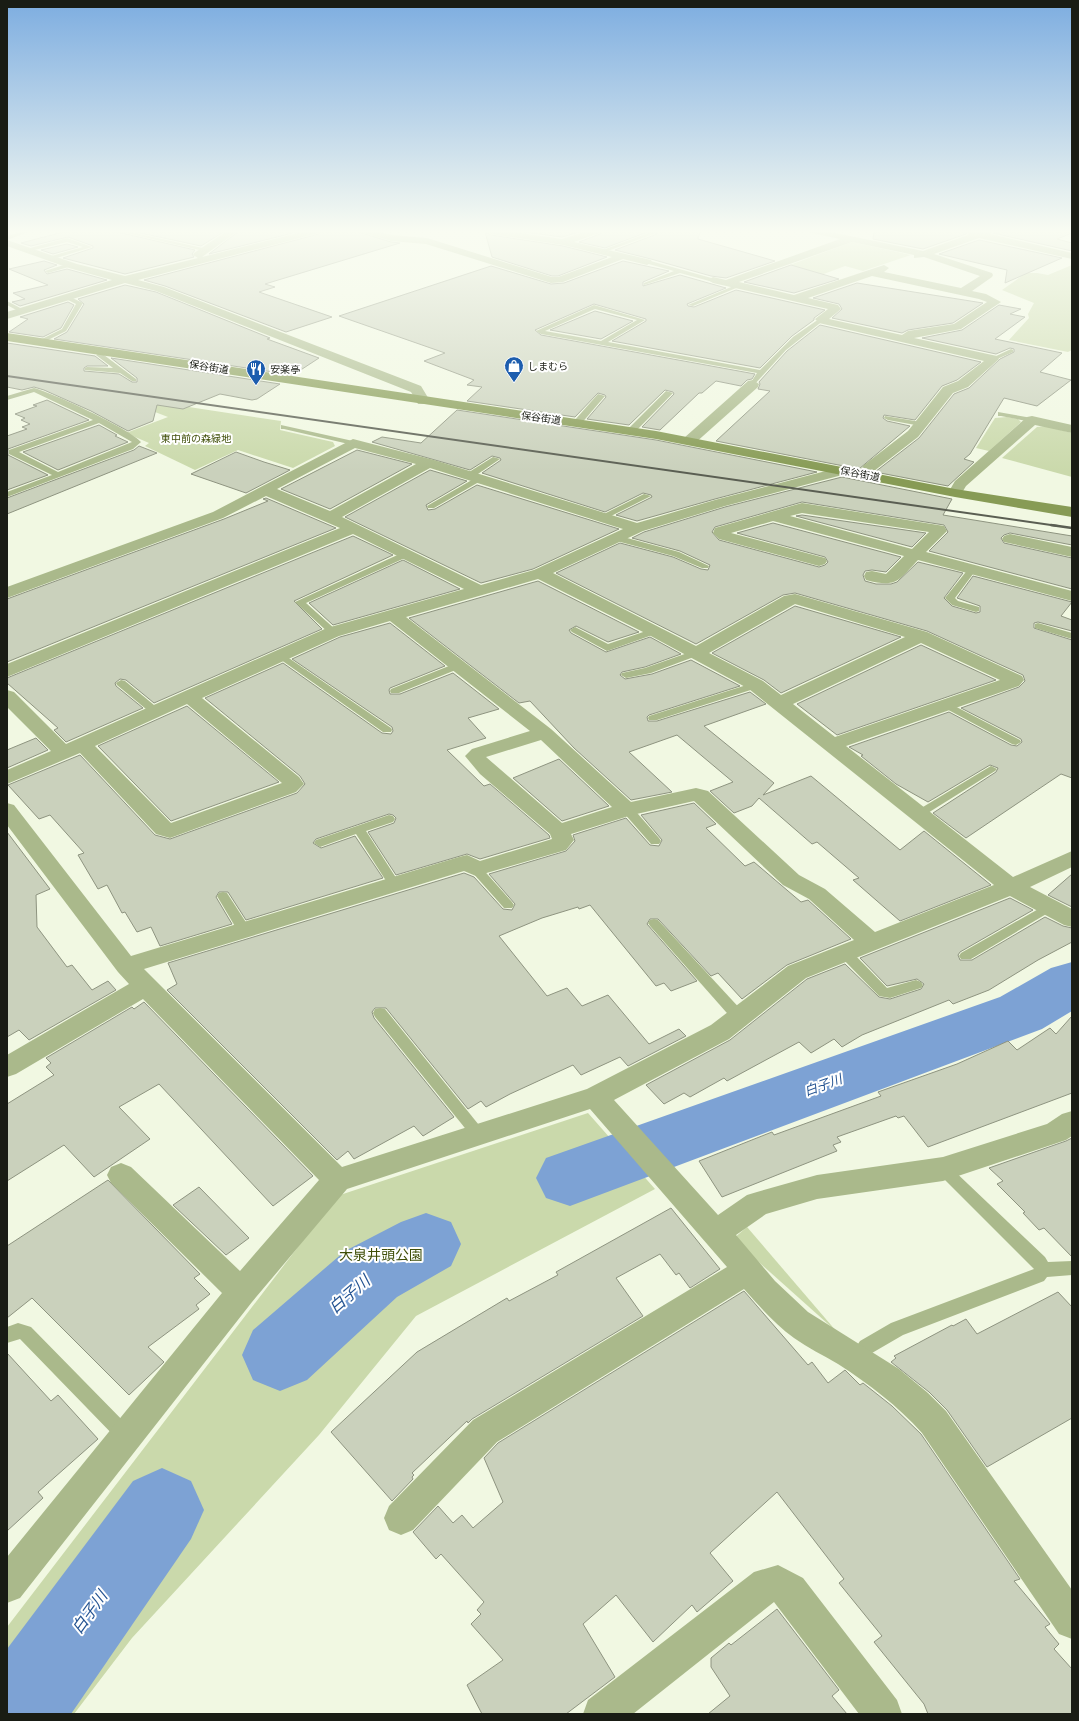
<svg xmlns="http://www.w3.org/2000/svg" width="1079" height="1721" viewBox="0 0 1079 1721" font-family="'Archivo Narrow','Noto Sans JP',sans-serif">
	<rect width="100%" height="100%" fill="#f1f8e2"/>
	<g fill="#cad9ab">
		<path d="M852 242 911 255 863 271 845 266 813 278 800 288 760 276Z"/>
		<path d="M1072 265V350L1068 352 1009 340 1029 318 1028 314 1034 303 1002 290 1026 273H1037L1048 275Z"/>
		<path d="M156 402 281 421 280 430 333 442 335 446 293 468 238 450 195 470 145 446 149 443 126 433 168 417 142 407Z"/>
		<path d="M1007 417 1018 419 1021 422 989 451 976 448 995 418Z"/>
		<path d="M1045 426 1072 433V477L1002 458 1037 427Z"/>
		<path d="M588 1113 655 1189 416 1316 319 1435 132 1638 74 1714H7V1627L337 1196Z"/>
		<path d="M747 1227 837 1332 733 1239Z"/>
	</g>
	<g fill="none" stroke-linecap="round" stroke-linejoin="round">
		<g fill="#7da2d4" fill-rule="evenodd">
			<path d="M1072 962V1011L1042 1029 570 1206 546 1198 536 1178 546 1158 1000 997 1051 968Z"/>
			<path d="M426 1213 451 1222 461 1244 451 1266 397 1297 307 1380 280 1391 253 1380 242 1355 253 1330 345 1251 401 1222Z"/>
			<path d="M162 1468 191 1481 204 1510 191 1539 71 1714H7V1649L133 1481Z"/>
		</g>
	</g>
	<g fill="#cad1bc" stroke="#8e9480">
		<path d="M67 231H116L117 232 195 250 192 254 194 257 125 274 63 258 93 248V246L68 237 31 246 21 243Z"/>
		<path d="M131 231H225L201 246Z"/>
		<path d="M239 231H301L209 254Z"/>
		<path d="M322 231H355L391 242 400 243 265 284 275 287 259 292 332 317 286 332 165 286 144 280 319 234Z"/>
		<path d="M516 231H583L562 237Z"/>
		<path d="M602 231H650L605 248 579 242 600 234Z"/>
		<path d="M652 231H700L698 239 775 261 726 278 711 276 651 259 615 250 657 234Z"/>
		<path d="M874 231H967L966 234 923 249 873 239Z"/>
		<path d="M995 231H1072V233L1057 239 1072 243V251L993 233Z"/>
		<path d="M485 232 491 235 563 246 607 257 558 276H552L492 257Z"/>
		<path d="M979 240 1062 258 1005 283 1007 270 939 254Z"/>
		<path d="M67 244 78 247 53 254 41 250Z"/>
		<path d="M44 261 57 265 44 270 47 274 67 269 107 280 20 306 12 302 25 299 13 293 48 285 9 269Z"/>
		<path d="M623 261 669 271 643 282V286L680 275 726 288 687 304 688 306 694 307 736 290 825 310 814 318V320L792 336 760 368 612 341 646 321V319L594 304 535 330 541 335 755 374 752 379 747 380 741 386 716 381 702 393H699L660 430 642 427 674 394 673 392 665 390 629 425 587 419 606 397 605 395 598 393 575 417 467 401 482 387 467 385 474 380 424 361 445 353 339 316 491 266 551 284 564 283Z"/>
		<path d="M791 265 839 279 794 293 744 282Z"/>
		<path d="M857 283 983 303 953 323 908 330 902 333 832 318 842 309 839 304 813 298Z"/>
		<path d="M125 285 156 292 270 338 267 339 319 358 293 375 54 339 67 332 84 304 78 299Z"/>
		<path d="M68 302 74 305 61 328 43 337 9 332 28 319 20 317Z"/>
		<path d="M999 305 1021 309 1010 314 1025 317 995 339 1062 353 1040 372 1071 380 1037 406 1004 398 970 454 964 459 974 462 948 486 875 472 919 438 954 394 969 388 1000 359 1014 352V349L1010 348 996 354 922 338 962 330Z"/>
		<path d="M595 311 633 321 601 339 550 330Z"/>
		<path d="M820 325 981 362 957 380 942 386 915 420 884 415 883 418 887 421 910 426 859 469 716 441 770 391 758 389 760 384 759 382 787 351Z"/>
		<path d="M7 343 95 356 108 366H87L84 368V371L119 374 132 382H137V378L111 358 280 384 257 399 252 400 220 394 183 409 157 405 153 421 128 431 91 411 44 390 34 387 22 390 7 387Z"/>
		<path d="M47 400 89 420 8 449V455L48 475 7 490V436L27 429 22 427 30 424 21 420 25 418 15 414 37 406 33 405Z"/>
		<path d="M457 410 656 440 817 472 715 499 637 521 616 515 652 497 651 495 643 493 605 512 482 473 501 460 500 458 492 456 470 470 372 442 382 437 421 443Z"/>
		<path d="M99 425 117 435 115 436 128 442 58 470 23 452Z"/>
		<path d="M139 446 157 453 7 514V498L134 450Z"/>
		<path d="M357 450 412 464 330 509 281 489Z"/>
		<path d="M236 452 264 462 290 470 246 493 191 474Z"/>
		<path d="M430 470 467 481 426 505 428 510 435 509 477 485 619 529 533 569 481 583 345 517Z"/>
		<path d="M842 477 952 499 943 515 1072 536V545L1010 533 1004 535 1001 538 1004 543 1072 558V589L929 551 948 532 944 525 802 502 715 527 712 532 719 540 819 567 825 565 828 562 825 557 737 533 773 523 901 557 886 572 872 570 865 571 863 575 865 581 876 584H891L897 582 918 562 963 573 944 598 952 606 976 613 980 612V606L957 598 973 576 1072 602 1061 616 1072 620V631L1038 622 1034 623V628L1072 640V778L1061 774 966 838 933 813 996 772 998 768 990 765 928 802 896 784 861 756 863 755 849 747 949 712 1011 745 1017 746 1022 742 1021 739 961 708 1019 687 1025 681 1023 675 927 631 795 593 783 595 696 644 556 573 620 543 673 557 701 569 708 570 710 565 680 551 632 538 644 532 725 507Z"/>
		<path d="M266 498 336 528 7 662V599L224 519 268 501 263 499Z"/>
		<path d="M802 515 926 533 912 547 796 516Z"/>
		<path d="M353 536 393 555 294 601 322 629 154 703 126 680 120 679 115 683 116 686 143 708 66 742 54 730 58 728 7 683V678Z"/>
		<path d="M403 560 460 589 333 625 309 603Z"/>
		<path d="M538 581 639 632 608 642 576 626 569 630 571 633 606 652 650 637 681 654 645 667 622 672 620 675 625 679 652 674 691 660 740 686 649 715 647 717 648 721H657L750 692 766 704 704 726 774 783 763 795 811 776 900 850 924 831 991 885 900 921 853 880 859 878 817 842 812 844 759 798 752 806 734 813 710 791 733 782 677 735 629 752 672 792 631 800 574 748 530 701 519 703 409 618Z"/>
		<path d="M795 606 901 637 781 693 764 680 712 653Z"/>
		<path d="M390 623 445 666 390 688 389 690 390 694H400L453 673 499 709 468 718 486 738 447 750 484 786 490 784 549 835 550 838 480 859 467 854 396 875 368 832 394 823 396 818 393 815 389 814 316 839 313 843 321 848 355 836 383 878 246 920 228 892H219L216 897 232 924 160 946 151 927 137 932 125 912 122 913 107 885 98 889 78 855 84 853 50 815 39 819 8 785 80 755 155 835 170 839 297 793 305 784 300 776 205 698 283 663 382 733 391 734 393 731 392 727 292 659 340 637Z"/>
		<path d="M921 645 996 680 837 735 797 704Z"/>
		<path d="M187 706 279 782 171 821 98 746Z"/>
		<path d="M36 738 48 750 7 768V750Z"/>
		<path d="M559 759 609 806 562 821 513 778Z"/>
		<path d="M694 803 716 824 706 828 745 866 754 862 801 902 808 900 851 939 787 965 742 999 718 973 711 976 658 919H650L647 924 697 981 671 991 664 983 656 986 590 905 579 909 578 907 542 918 499 936 547 996 567 988 582 1006 608 995 649 1044 679 1029 686 1036 628 1066 620 1057 581 1075 573 1065 510 1094 486 1107 481 1101 468 1109 386 1008H375L372 1012 374 1018 454 1117 423 1136 414 1126 354 1159 348 1151 337 1160 167 990 177 984 168 963 464 873 474 877 503 909 512 910 515 904 489 874 566 851 575 841 573 835 626 818 650 845 659 846 662 840 641 815Z"/>
		<path d="M7 832 50 889 36 895 37 927 67 967 72 965 92 990 108 981 116 990 29 1040 19 1030 7 1037Z"/>
		<path d="M1072 874V907L1048 895Z"/>
		<path d="M1010 898 1033 910 960 952 958 955 960 960H972L1045 917 1063 926 1072 928V942L1038 960 989 990 953 1004 949 1000 862 1035 842 1047 834 1039 811 1053 799 1042 727 1081 724 1078 690 1097 684 1093 664 1104 646 1085 730 1040 807 979 845 964 879 997 890 999 921 989 924 984 917 979 887 986 860 958Z"/>
		<path d="M144 1002 313 1176 273 1206 159 1084 119 1107 150 1139 94 1177 64 1145 7 1181V1104L54 1075 46 1067 51 1063 46 1058 132 1007 134 1009Z"/>
		<path d="M1072 1016V1093L928 1147 904 1116 898 1118 896 1116 837 1137 841 1142 833 1145 837 1151 722 1197 699 1161 772 1132 774 1135 881 1096 878 1092 957 1064 1008 1041 1017 1050 1050 1028 1056 1034Z"/>
		<path d="M1072 1138V1257L1044 1228 1039 1230 1023 1213 1025 1212 997 1184 1003 1181 989 1168 1066 1141Z"/>
		<path d="M108 1180 200 1274 194 1278 210 1294 196 1305 199 1309 148 1347 164 1362 129 1395 32 1298 7 1318V1246Z"/>
		<path d="M199 1187 249 1238 226 1255 173 1205Z"/>
		<path d="M671 1208 720 1269 690 1288 679 1273 676 1275 660 1254 616 1278 643 1316 472 1419 468 1423 467 1421 412 1473 414 1475 412 1477 413 1479 392 1501 331 1432 417 1352 507 1298 509 1301 558 1275 556 1272Z"/>
		<path d="M744 1291 808 1365 812 1362 828 1383 845 1370 860 1385 863 1383 892 1406 921 1434 1020 1579 1014 1581 1050 1624 1045 1627 1059 1644 1054 1649 1072 1669V1714H928L924 1704 874 1642 882 1636 839 1583 844 1579 777 1492 710 1553 733 1581 697 1612 692 1605 653 1642 616 1595 583 1624 615 1677 566 1714H482L467 1685 503 1660 471 1624 481 1614 477 1610 484 1602 441 1554 436 1559 413 1532 438 1506 453 1523 462 1515 473 1528 503 1502 484 1458 498 1443Z"/>
		<path d="M1058 1292 1072 1307V1418L987 1467 947 1410 929 1392 891 1362 896 1358 894 1356 952 1325 953 1326 966 1319 977 1334Z"/>
		<path d="M7 1353 51 1401 58 1395 98 1439 38 1492 43 1498 7 1531Z"/>
		<path d="M777 1609 839 1690 832 1696 847 1714H708L730 1696 711 1667V1658L729 1643 731 1645Z"/>
	</g>
	<g fill="none" stroke-linecap="round" stroke-linejoin="round">
		<g fill="#aab98b" fill-rule="evenodd">
			<path d="M24 231H31L7 240V236Z"/>
			<path d="M117 231H126L207 249 204 251Z"/>
			<path d="M651 232 656 233 605 252 600 251Z"/>
			<path d="M67 238 92 247 50 260 48 257 83 247 67 242 26 252 23 250Z"/>
			<path d="M647 260 715 279 716 280 713 282 680 273 644 285V283L674 271 645 263Z"/>
			<path d="M70 263 72 266 48 273 45 271Z"/>
			<path d="M736 285 741 286 693 306 688 305Z"/>
			<path d="M64 296H68L83 303 66 331 44 342H40V340L62 329 76 304 64 298Z"/>
			<path d="M7 301 24 310 25 311 20 312 7 305Z"/>
			<path d="M594 305 645 320 608 342 760 370 793 337 819 319 824 320 786 350 753 386 750 384 757 373 541 334 536 331ZM595 309 637 320 601 341 545 331Z"/>
			<path d="M106 349 109 351 104 355 136 379V381H132L120 373 85 370V368L87 367 113 368 96 355Z"/>
			<path d="M1011 349 1013 350V352L995 360 990 359Z"/>
			<path d="M34 388C53 393 130 429 141 442L133 449 7 497V492L52 475 9 454V450L93 420 34 392 7 400V396ZM99 423 132 442 58 472 19 452Z"/>
			<path d="M666 391 673 393 634 433H628V429Z"/>
			<path d="M598 394 605 396 580 425H574V421Z"/>
			<path d="M998 412 1032 418 1036 420 1032 422 1001 416H998Z"/>
			<path d="M885 416 921 422 925 424 921 426 888 420 884 418Z"/>
			<path d="M281 425 353 441 357 443 353 445 284 429H281Z"/>
			<path d="M493 457 500 459 472 478H466V474Z"/>
			<path d="M477 477 484 479 434 508H428L427 506Z"/>
			<path d="M644 494 651 496 605 519H599L598 517Z"/>
			<path d="M616 535 679 552 709 566 708 568H702L673 556 613 540 612 538Z"/>
			<path d="M404 552 407 553V557L306 603 336 630 338 632 336 634H330L295 602Z"/>
			<path d="M972 567 976 570 955 598 958 601 979 607V611L976 612 952 605 945 598 969 568Z"/>
			<path d="M1038 623 1072 633V639L1035 628V624Z"/>
			<path d="M575 627 608 644 652 629H658L660 631 658 633 607 651 572 632 570 630Z"/>
			<path d="M696 650 701 653 699 655 651 673 626 678 621 675 622 673 645 668Z"/>
			<path d="M280 652 391 728 392 730 391 732H383L277 657 275 655Z"/>
			<path d="M459 662 463 663 464 665 463 667 399 693H391L390 691 391 689Z"/>
			<path d="M121 680 125 681 160 710 161 712 160 714H152L117 685 116 683Z"/>
			<path d="M756 682 760 683 761 685 760 687 657 720H649L648 718 649 716Z"/>
			<path d="M945 701 1020 740 1021 742 1016 745 1012 744 941 706 940 704Z"/>
			<path d="M991 766 997 769 995 771 923 816H915L913 813Z"/>
			<path d="M627 805 631 806 659 838 661 841 659 844H651L623 812 621 809Z"/>
			<path d="M389 815 393 816 395 819 393 822 366 831 400 884 398 887H390L356 834 320 847 314 843 316 840Z"/>
			<path d="M476 865 480 866 512 902 514 905 512 908H504L472 872 470 869Z"/>
			<path d="M223 892 227 893 249 927 250 930 249 933H239L217 896 219 893Z"/>
			<path d="M1049 903 1053 904 1055 907 1053 910 971 959H961L959 956 961 953Z"/>
			<path d="M654 919 658 920 744 1013 746 1017 744 1021 739 1022 734 1021 650 926 648 923 650 920Z"/>
			<path d="M845 948 850 950 887 988 916 980 921 982 923 985 921 988 890 998 879 996 840 956 839 953 840 950Z"/>
			<path d="M380 1008 385 1009 483 1130 485 1134 483 1138 478 1140 473 1138 375 1017 373 1013 375 1009Z"/>
			<path d="M943 1163 948 1165 1045 1257 1048 1262 1072 1261V1275L1047 1277 1044 1281 903 1335 872 1353 863 1365 857 1367 851 1365 848 1359 860 1341 891 1323 1034 1269 938 1173 935 1169 938 1165Z"/>
			<path d="M18 1323 31 1327 132 1430 135 1436 132 1442 126 1445 120 1442 20 1339 7 1343V1327Z"/>
		</g>
		<g fill="#aab98b" fill-rule="evenodd">
			<path d="M227 231H238L202 257 306 231H321L319 233 138 280 164 287 421 386 430 401 428 404H418L411 392 156 291 125 283 7 319V312L112 280 69 268 7 246V240L77 264 125 276 198 258 193 255 194 253Z"/>
			<path d="M362 231H376L392 235 427 238 552 277H558L612 257 563 245 491 234 486 231H508L562 239 587 231H601L599 233 574 242 651 260 652 262 647 265 623 259 563 282 551 283 426 244 391 241 364 233Z"/>
			<path d="M809 231H826L923 251 968 235V231H994L990 234 1072 253V259L979 238 934 254 992 273 993 275 992 277 972 291 986 294 1001 302 961 329 914 338 997 356 999 359 968 387 953 393 918 437 874 471C869 477 866 480 858 478L856 475 864 465 908 431 943 387 958 381 984 361 819 323 815 319 828 309 713 283 708 280 713 277 726 280 840 239 811 233ZM852 242 914 255V258L924 257 980 276 961 288 884 272 889 268 884 265 794 295 739 282ZM872 276 979 299 987 302 954 324 908 331 902 335 829 319 841 309 838 305 808 298Z"/>
			<path d="M753 380 759 384 758 387 694 444H684L682 441 684 438 748 381Z"/>
			<path d="M1032 416 1072 425V433L1035 425 966 486 960 496H950L948 493 955 481 1027 417Z"/>
			<path d="M353 439 434 460 637 523 715 500 841 467 846 468 848 471 846 474 725 506 643 531 553 573 696 646 784 596 795 594 927 632 1022 676 1024 680 1019 686 846 746 1013 877 1072 851V867L1030 887 1072 909V927L1064 925 1010 896 806 978 729 1039 614 1100 718 1215 747 1195 757 1192 817 1175 943 1157 1047 1124 1062 1114 1072 1111V1136L1066 1140 943 1181 817 1199 766 1214 736 1235 775 1281 808 1312 899 1369 928 1393 946 1411 1072 1590V1639L1059 1634 922 1433C898 1406 869 1384 838 1364 823 1355 808 1348 794 1338 775 1324 759 1306 744 1289L497 1442 413 1530 401 1535 389 1530 384 1518 389 1506 473 1420 727 1267 590 1109 347 1189 252 1302 20 1598 7 1603V1557L222 1293 111 1183 107 1175 111 1167 121 1163 131 1167 240 1271 319 1180 143 999 16 1074 7 1077V1055L129 984 118 972 7 825V803L14 805 131 956 459 857 467 855 480 861 552 839 550 834 480 774 465 756 472 749 530 731 390 621 339 636 202 698 299 777 304 784 296 792 170 838 156 834 80 753 7 784V770L51 751 7 707V690L14 692 66 744 327 628 464 589 353 534 7 677V664L340 528 266 496 223 518 7 598V587L213 512ZM355 448 416 464 330 511 277 489ZM430 468 623 529 534 570 481 585 342 517ZM538 579 649 635 749 689 994 885 875 932 825 889 799 875 708 791 696 788 631 802 551 729 406 617ZM795 604 905 637 781 695 763 681 709 653ZM921 643 1000 680 835 737 793 704ZM187 704 282 783 171 823 95 746ZM541 740 612 807 562 823 486 757ZM694 801 783 885 809 899 854 940 788 966 711 1025 587 1089 342 1167 144 969 464 871 476 876 566 850 574 840 571 834 632 815Z"/>
			<path d="M802 503 944 526 947 531 926 552 1072 591V601L918 560C898 581 897 588 866 580L864 576 866 572 872 571 886 574 904 556 773 521 731 533 825 558 827 561 825 564 819 566 719 539 713 533 715 528ZM802 513 929 532 912 549 790 516Z"/>
			<path d="M1010 534 1072 547V557L1004 542 1002 539 1004 536Z"/>
			<path d="M778 1565 803 1578 897 1700 902 1714H859L774 1602 633 1714H583L588 1700 754 1572Z"/>
		</g>
		<path fill="#879b55" fill-rule="evenodd" d="M7 333 656 431 955 489 1072 507V517L955 497 656 439 7 341Z"/>
		<path stroke="#5a5e52" stroke-width="2" d="M7 376 1058 526"/>
		<path stroke="#5a5e52" stroke-width="2.5" d="M1051 525 1072 528"/>
	</g>
	<linearGradient id="sky" x2="0" y2="1"><stop stop-color="#7dade0"/><stop offset="0.49" stop-color="#f9fcf2"/><stop offset="1" stop-color="#f9fcf2" stop-opacity="0"/></linearGradient>
	<rect width="1079" height="472" fill="url(#sky)"/>
	<defs>
		<symbol id="shop-pin" viewBox="-11 -11 22 30"><path d="M0 17L-7.5 6A9.5 9.5 0 1 1 7.5 6Z" fill="#1d5dae" stroke="#fff"/><path d="M-5-2.5h2.3a2.7 3.5 0 0 1 5.4 0H5L5.5 6h-11ZM-1.5-2.5h3a1.5 2.3 0 0 0-3 0Z" fill="#fff"/></symbol>
		<symbol id="restaurant-pin" viewBox="-11 -11 22 30"><path d="M0 17L-7.5 6A9.5 9.5 0 1 1 7.5 6Z" fill="#1d5dae" stroke="#fff"/><path d="M-5-6h1v4h1v-4h1v4h1v-4h1v5L-1.5 .5V6h-2V.5L-5-1ZM5-6V6H3V1.5H1.5Q1.5-4 5-6Z" fill="#fff"/></symbol>
	</defs>
	<g fill-rule="evenodd">
		<use href="#shop-pin" x="503" y="355" width="22" height="30"/>
		<use href="#restaurant-pin" x="245" y="358" width="22" height="30"/>
	</g>
	<g text-anchor="middle" dominant-baseline="central" stroke-width="4" stroke-linejoin="round" paint-order="stroke">
		<g font-size="10" fill="#191c14" stroke="#fff" text-anchor="start">
			<text x="528" y="366">しまむら</text>
			<text x="270" y="369">安楽亭</text>
		</g>
		<g font-size="10" fill="#191c14" stroke="#fff">
			<text transform="translate(209 367) rotate(9)">保谷街道</text>
			<text transform="translate(541 418) rotate(8)">保谷街道</text>
			<text transform="translate(860 474) rotate(11)">保谷街道</text>
		</g>
		<g font-size="10" fill="#3f4e08" stroke="#fff">
			<text x="196" y="438">東中前の森緑地</text>
		</g>
		<g font-size="13" font-style="italic" fill="#255492" stroke="#fff">
			<text transform="translate(823 1085) rotate(-20)">白子川</text>
		</g>
		<g font-size="14" fill="#3f4e08" stroke="#fff">
			<text x="381" y="1255">大泉井頭公園</text>
		</g>
		<g font-size="16" font-style="italic" fill="#255492" stroke="#fff">
			<text transform="translate(349 1294) rotate(-41)">白子川</text>
			<text transform="translate(89 1612) rotate(-54)">白子川</text>
		</g>
	</g>
	<rect width="1079" height="1721" fill="none" stroke="#191c14" stroke-width="16"/>
</svg>
